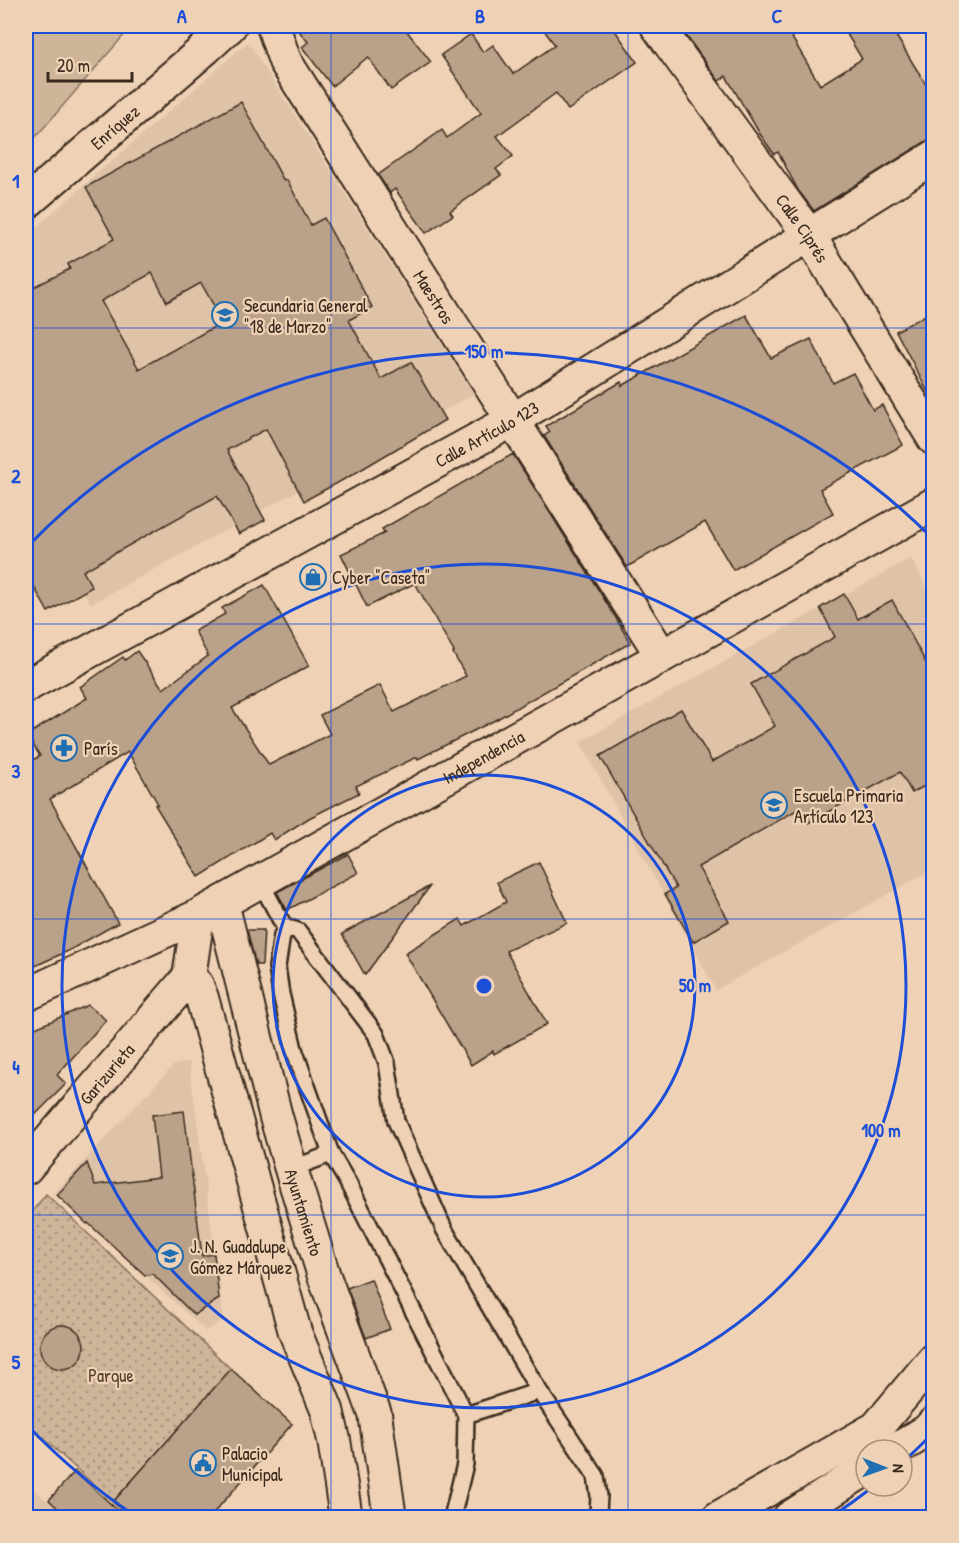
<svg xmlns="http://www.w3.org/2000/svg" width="959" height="1543" viewBox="0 0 959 1543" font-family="'Patrick Hand',sans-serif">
	<defs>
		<pattern id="park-dots" width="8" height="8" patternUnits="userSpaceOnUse" patternTransform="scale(1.5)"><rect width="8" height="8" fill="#ceb499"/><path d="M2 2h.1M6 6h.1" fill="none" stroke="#a8937c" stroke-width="1.8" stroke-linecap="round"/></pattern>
	</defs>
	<rect width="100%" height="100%" fill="#efd2b5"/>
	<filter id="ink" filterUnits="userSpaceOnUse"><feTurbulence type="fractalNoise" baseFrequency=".0167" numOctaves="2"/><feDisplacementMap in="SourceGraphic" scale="12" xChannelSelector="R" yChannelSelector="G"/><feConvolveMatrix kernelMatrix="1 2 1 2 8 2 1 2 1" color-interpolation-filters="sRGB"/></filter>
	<g filter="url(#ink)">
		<g fill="#dfc3a8">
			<path d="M248 42 474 394 91 604 26 504V236Z"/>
			<path d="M911 558 933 599V869L716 990 580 742Z"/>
			<path d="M189 1062 224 1320 206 1331 54 1193 174 1065Z"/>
			<path d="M26 1483 67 1517H26Z"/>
		</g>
		<path fill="#ceb499" stroke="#846f5c" stroke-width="1.5" d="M26 26H132L27 147 26 146Z"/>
		<path fill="url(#park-dots)" stroke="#846f5c" stroke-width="1.5" d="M46 1194 231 1369 113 1502 26 1423V1219Z"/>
		<g fill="#baa189" stroke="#3b2a1e" stroke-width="1.5" fill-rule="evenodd">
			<path d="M295 26H403L431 62 391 90 368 57 332 86 302 47 308 42Z"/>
			<path d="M541 26H612L637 62 568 110 556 93 497 136 513 156 496 169 501 175 450 211 453 215 426 233 395 189 390 193 378 175 442 130 447 138 481 113 441 55 471 34 483 52 493 45 513 74 555 45Z"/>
			<path d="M679 26H785L820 85 862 59 842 26H890L933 96V137L814 211 798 190 778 152 774 154 760 134 726 76 719 81Z"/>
			<path d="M241 102 284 181 287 180 311 225 324 218 372 307 349 320 381 379 411 362 445 420 352 475 304 501 266 429 227 450 265 520 239 534 217 496 83 571 92 587 48 612 26 572V291L70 269 68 264 114 239 86 187ZM152 273 167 302 201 283 223 322 139 369 101 301Z"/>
			<path d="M933 311V402L896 331Z"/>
			<path d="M746 315 771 358 811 339 833 383 853 373 873 410 882 405 903 445 820 489 833 513 733 570 705 522 627 567 544 436 550 432 546 426 621 382 622 386Z"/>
			<path d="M513 454 613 613 630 643 497 719 418 759 417 757 356 786 359 793 309 818 274 840 270 833 199 877 155 805 158 804 128 752 50 799 118 923 68 951 26 970V764L40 756 27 735 87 698 80 687 123 657 125 660 137 651 163 689 208 656 195 631 225 614 222 608 264 585 309 666 232 708 269 765 330 734 320 715 380 685 394 712 466 676 453 653 454 652 415 583 367 607 341 554 385 533 382 529Z"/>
			<path d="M844 594 858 619 892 600 933 676V781L912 793 900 772 808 823 800 808 698 867 729 921 693 942 665 894 676 888 600 756 681 709 712 762 775 726 751 684 835 637 820 608Z"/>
			<path d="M348 854 358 873 287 910 277 892Z"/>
			<path d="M539 862 567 923 506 951 547 1024 494 1054 493 1051 471 1065 405 953 460 919 464 926 506 902 497 882Z"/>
			<path d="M430 886 398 930 365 975 342 934Z"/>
			<path d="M247 930H264L262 965H256Z"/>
			<path d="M88 1005 106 1020 57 1075 66 1084 26 1124V1032Z"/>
			<path d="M184 1111 202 1256 214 1254 219 1299 194 1315 153 1274 145 1275 88 1223 87 1224 57 1195 87 1163 95 1185 159 1177 152 1115Z"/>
			<path d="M371 1279 390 1329 366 1338 347 1288Z"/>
			<circle cx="62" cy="1347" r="22"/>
			<path d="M231 1369 292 1424 209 1518H130L113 1502Z"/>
			<path d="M75 1471 126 1518H68L49 1500Z"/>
		</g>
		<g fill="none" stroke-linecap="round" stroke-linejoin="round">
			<defs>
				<g id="service">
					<path d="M260 881 286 930"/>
					<path d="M291 1169 331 1154"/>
					<path d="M466 1415 539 1391"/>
					<path d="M748 1501 760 1518"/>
					<path d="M452 1518 465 1464 466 1415 348 1183 331 1154 294 1049 281 994 277 967 282 935 286 930 292 929 298 931 376 1034 387 1063 396 1121 444 1229 539 1391 596 1476 599 1496 598 1512 593 1518"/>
				</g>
				<g id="minor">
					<path id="s1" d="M273 26 285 61 662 656"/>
					<path id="s2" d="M657 26 809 235 934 439"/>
					<path id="s3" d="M26 203 206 48 230 26"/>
					<path id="s4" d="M26 686 513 420 934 157"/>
					<path id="s5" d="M222 903 276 1117 291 1169 324 1276 375 1414 390 1518"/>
					<path d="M189 977 197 985 202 998 295 1332 327 1410 334 1440 346 1518"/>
					<path d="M189 977 198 916"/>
					<path id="s6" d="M26 995 198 916 934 504"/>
					<path id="s7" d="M26 1168 189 977"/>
					<path d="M896 1450 928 1430 934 1423"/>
					<path d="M718 1518 876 1428 934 1359"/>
					<path d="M789 1518 866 1469"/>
				</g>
			</defs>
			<use href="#service" stroke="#3b2a1e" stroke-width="20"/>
			<use href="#minor" stroke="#3b2a1e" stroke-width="36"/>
			<use href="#service" stroke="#efd2b5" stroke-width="15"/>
			<use href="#minor" stroke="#efd2b5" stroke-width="32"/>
		</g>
	</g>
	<path fill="none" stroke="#1d4ed8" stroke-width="1.5" stroke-opacity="0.55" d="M331 26V1518M628 26V1518M26 328H934M26 624H934M26 919H934M26 1215H934"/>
	<g fill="none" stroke="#1d4ed8" stroke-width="3">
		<circle cx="484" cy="986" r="211"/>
		<circle cx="484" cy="986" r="422"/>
		<path d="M932 1434A634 634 0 0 1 904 1461M870 1489A634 634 0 0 1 834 1515M134 1515A634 634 0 0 1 28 1426M28 546A634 634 0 0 1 932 538"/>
	</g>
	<defs>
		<symbol id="school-ring" viewBox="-11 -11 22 22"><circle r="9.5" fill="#efd2b5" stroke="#1f6fb2" stroke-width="1.5"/><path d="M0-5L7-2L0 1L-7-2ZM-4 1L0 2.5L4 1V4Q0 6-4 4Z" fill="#1f6fb2"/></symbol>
		<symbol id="shop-ring" viewBox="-11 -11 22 22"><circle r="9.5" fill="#efd2b5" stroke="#1f6fb2" stroke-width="1.5"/><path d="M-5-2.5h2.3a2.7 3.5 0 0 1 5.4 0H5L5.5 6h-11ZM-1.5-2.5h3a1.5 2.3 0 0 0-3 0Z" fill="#1f6fb2"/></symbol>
		<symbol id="pharmacy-ring" viewBox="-11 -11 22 22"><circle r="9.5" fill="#efd2b5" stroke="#1f6fb2" stroke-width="1.5"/><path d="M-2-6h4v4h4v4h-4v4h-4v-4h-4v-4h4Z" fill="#1f6fb2"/></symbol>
		<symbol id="civic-ring" viewBox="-11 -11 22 22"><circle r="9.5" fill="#efd2b5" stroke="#1f6fb2" stroke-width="1.5"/><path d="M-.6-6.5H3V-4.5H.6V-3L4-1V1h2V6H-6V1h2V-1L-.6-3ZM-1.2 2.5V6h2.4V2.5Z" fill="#1f6fb2"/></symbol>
	</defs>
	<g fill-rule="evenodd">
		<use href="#school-ring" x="210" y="300" width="30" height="30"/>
		<use href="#shop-ring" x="298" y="562" width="30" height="30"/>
		<use href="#pharmacy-ring" x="49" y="733" width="30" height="30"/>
		<use href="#school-ring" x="759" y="790" width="30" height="30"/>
		<use href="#school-ring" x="155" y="1241" width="30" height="30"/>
		<use href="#civic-ring" x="188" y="1448" width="30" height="30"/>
	</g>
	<g text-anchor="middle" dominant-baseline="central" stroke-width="4.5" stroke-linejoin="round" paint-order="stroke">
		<g font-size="18" fill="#3b2a1e" stroke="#efd2b5">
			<text stroke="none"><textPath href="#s3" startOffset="117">Enríquez</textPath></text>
			<text stroke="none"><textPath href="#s2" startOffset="249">Calle Ciprés</textPath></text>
			<text stroke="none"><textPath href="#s1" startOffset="316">Maestros</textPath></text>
			<text stroke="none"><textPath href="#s4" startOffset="525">Calle Artículo 123</textPath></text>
			<text stroke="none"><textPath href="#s6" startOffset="516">Independencia</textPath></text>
			<text stroke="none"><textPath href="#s7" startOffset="124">Garizurieta</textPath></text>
			<text stroke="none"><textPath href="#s5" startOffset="320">Ayuntamiento</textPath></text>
		</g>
		<g font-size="18" fill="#3b2a1e" stroke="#efd2b5" text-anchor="start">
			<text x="244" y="305">Secundaria General<tspan x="244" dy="21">"18 de Marzo"</tspan></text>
			<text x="332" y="577">Cyber "Caseta"</text>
			<text x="84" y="748">París</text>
			<text x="794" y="795">Escuela Primaria<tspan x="794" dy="21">Artículo 123</tspan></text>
			<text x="190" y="1246">J. N. Guadalupe<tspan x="190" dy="21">Gómez Márquez</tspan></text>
			<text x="222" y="1453">Palacio<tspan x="222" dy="21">Municipal</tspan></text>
		</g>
		<g font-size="18" fill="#513f30" stroke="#efd2b5">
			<text x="111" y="1375">Parque</text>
		</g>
	</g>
	<circle cx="484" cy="986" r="9" fill="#1d4ed8" stroke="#efd2b5" stroke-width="3"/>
	<g font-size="18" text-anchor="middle" font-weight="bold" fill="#1d4ed8" stroke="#efd2b5" stroke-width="4.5" stroke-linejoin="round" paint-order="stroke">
		<text x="484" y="358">150 m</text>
		<text x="695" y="992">50 m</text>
		<text x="881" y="1137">100 m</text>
	</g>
	<rect width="959" height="1543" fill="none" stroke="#efd2b5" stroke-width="66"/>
	<g transform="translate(884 1468) rotate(91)"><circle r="28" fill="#efd2b5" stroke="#a78f79" stroke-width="1.5"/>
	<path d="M0-4.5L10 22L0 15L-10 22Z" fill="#1f6fb2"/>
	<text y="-9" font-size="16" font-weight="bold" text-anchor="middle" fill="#3b2a1e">N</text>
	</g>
	<path d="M48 72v9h84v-9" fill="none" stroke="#3b2a1e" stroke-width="3"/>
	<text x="57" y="72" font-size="18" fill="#3b2a1e" stroke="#efd2b5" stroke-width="4.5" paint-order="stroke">20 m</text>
	<rect x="33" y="33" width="893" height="1477" fill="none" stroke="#1d4ed8" stroke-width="2"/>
	<g font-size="20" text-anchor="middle" font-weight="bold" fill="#1d4ed8">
		<text x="182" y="23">A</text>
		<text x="480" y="23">B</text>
		<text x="777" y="23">C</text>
		<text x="16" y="188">1</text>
		<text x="16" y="483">2</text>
		<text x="16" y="778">3</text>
		<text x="16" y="1074">4</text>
		<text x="16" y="1369">5</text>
	</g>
</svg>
